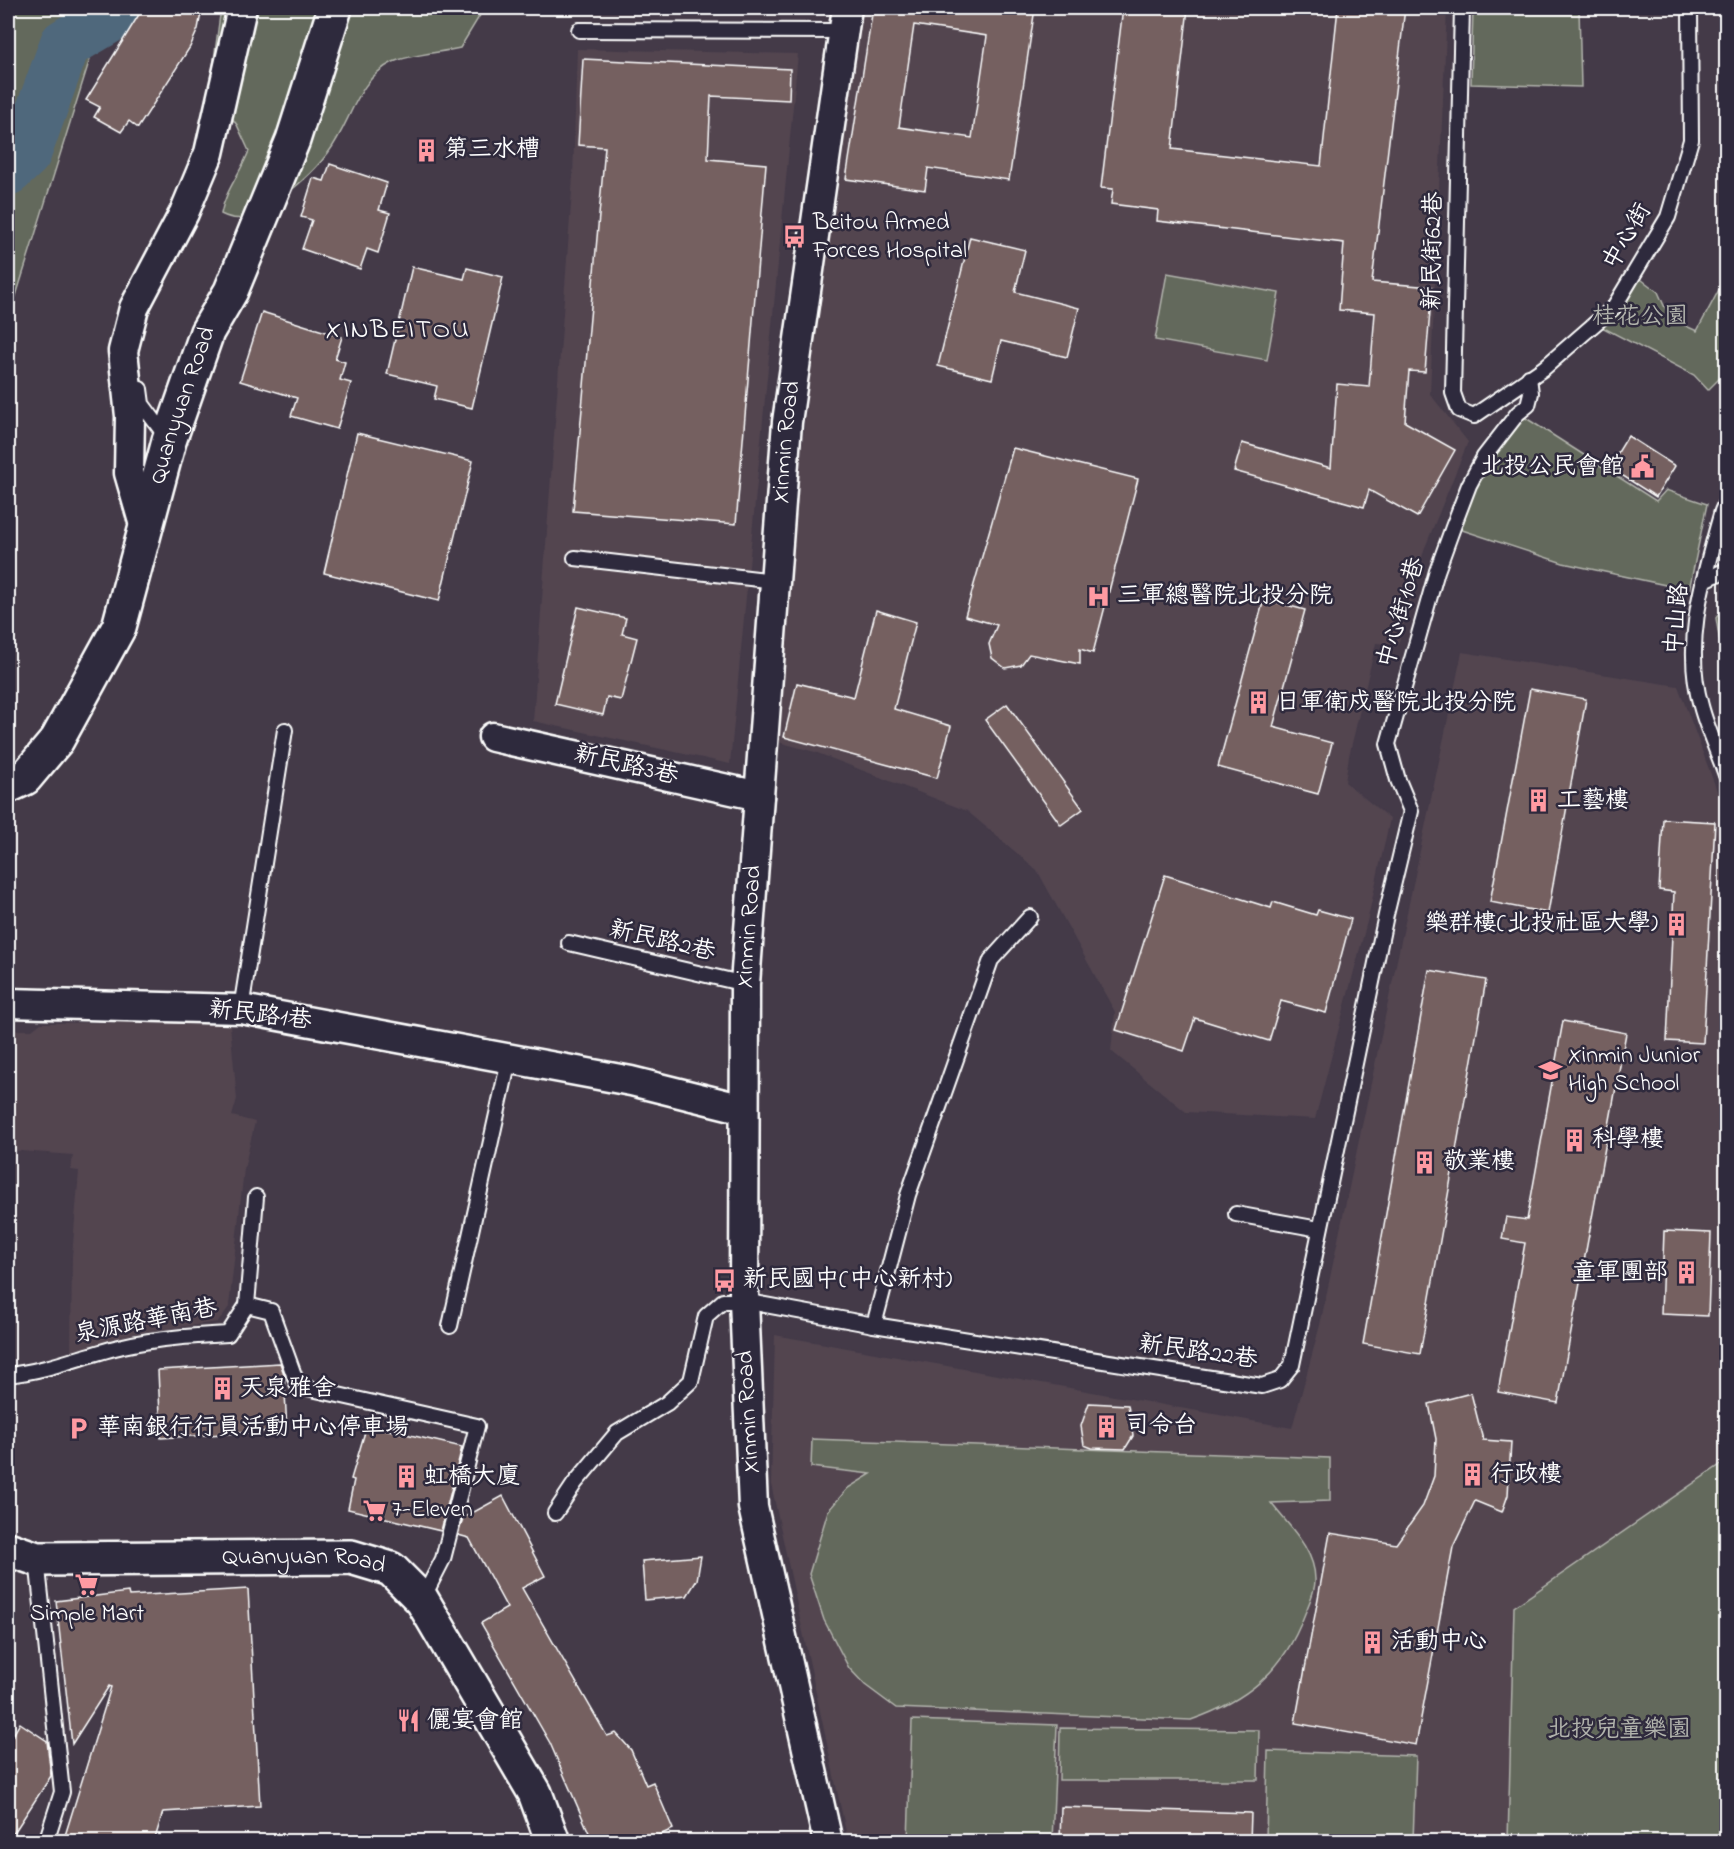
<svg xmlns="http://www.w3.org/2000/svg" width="1734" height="1849" viewBox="0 0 1734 1849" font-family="'Indie Flower','LXGW WenKai TC',sans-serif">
	<rect width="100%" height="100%" fill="#443a48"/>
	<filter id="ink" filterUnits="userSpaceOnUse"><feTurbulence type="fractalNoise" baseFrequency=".0167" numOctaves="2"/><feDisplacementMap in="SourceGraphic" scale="12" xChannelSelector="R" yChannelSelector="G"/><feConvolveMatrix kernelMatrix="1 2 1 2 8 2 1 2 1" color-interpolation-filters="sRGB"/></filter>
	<g filter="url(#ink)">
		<g fill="#524550">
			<path d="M857 8H1447L1430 394 1468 442 1424 550 1398 645 1376 643 1349 756 1345 782 1390 819 1368 918 1315 1119 1186 1112 1111 1051 1115 1012 1037 870 967 811 815 752 771 740 816 315 836 204Z"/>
			<path d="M577 49 798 54 730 764 533 721 573 177Z"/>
			<path d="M1462 652 1678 686 1726 815V1461L1514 1607 1508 1841H848L771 1484 775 1335 1292 1428 1320 1325Z"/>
			<path d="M229 1014 237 1099 232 1116 255 1122 244 1169 229 1307 218 1322 136 1333 71 1351 72 1256 79 1171 71 1170 73 1155 8 1150V1025L15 1030H32L41 1023 148 1022Z"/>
		</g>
		<g fill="#64695b" stroke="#b2b4ad" stroke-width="1.5">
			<path d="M8 8H115L98 33 15 299 8 363Z"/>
			<path d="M221 8H481L482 12 460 48C444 52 407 55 393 62 356 80 351 123 328 153 312 174 292 191 270 205 252 216 241 224 221 214 225 191 240 174 249 151L237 125 210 89Z"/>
			<path d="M1473 8H1579L1581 87 1471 84Z"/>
			<path d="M1167 273 1279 293 1267 360 1155 340Z"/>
			<path d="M1634 274 1658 292 1670 319 1697 331 1721 286 1726 288V372L1708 390 1694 375 1596 324Z"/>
			<path d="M1518 413 1656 501 1666 490 1707 504 1689 590 1563 563 1453 527 1469 485Z"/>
			<path d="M1726 604V680L1716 618Z"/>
			<path d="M812 1439 1330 1458V1501L1271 1503C1288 1525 1316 1550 1315 1581 1315 1592 1308 1606 1304 1616 1283 1672 1246 1701 1191 1720L896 1708 865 1685 849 1668 824 1620 809 1574 828 1511 848 1488 871 1474 811 1467Z"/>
			<path d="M1726 1461V1841H1508L1514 1607Z"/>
			<path d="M912 1720 1057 1725 1052 1841H908Z"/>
			<path d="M1060 1728 1259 1730 1258 1780H1059Z"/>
			<path d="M1268 1751 1416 1756 1413 1841H1266Z"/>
		</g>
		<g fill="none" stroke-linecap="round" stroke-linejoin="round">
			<path stroke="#50677b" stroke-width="51" d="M8 170 26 153 65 44 114 15V8"/>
		</g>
		<g fill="#746061" stroke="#fff" stroke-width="1.5" fill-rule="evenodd">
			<path d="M143 8H202L198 29 190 47 138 128 129 121 121 132 94 117 100 107 86 100Z"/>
			<path d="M873 8H1035L1009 180 928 168 925 190 846 179ZM914 25 987 36 972 138 899 127Z"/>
			<path d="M1123 8H1188L1172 149 1321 166 1338 8H1405L1372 282 1432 287 1425 372 1409 371 1405 422 1455 450 1417 517 1369 490 1364 507 1234 471 1242 443 1331 468 1337 384 1369 387 1375 313 1339 310 1344 243 1157 221 1158 210 1111 204 1113 189 1101 188Z"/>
			<path d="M583 59 790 69 789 100 711 96 708 159 766 164 736 524 573 511 605 147 578 145Z"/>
			<path d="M330 164 387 183 379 210 390 213 378 253 367 249 360 269 302 249 312 220 301 217 313 178 324 181Z"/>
			<path d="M970 237 1025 250 1015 292 1079 308 1067 357 1001 341 992 379 938 366Z"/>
			<path d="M412 267 464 279 467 268 503 277 472 408 434 399 437 386 387 374Z"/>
			<path d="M262 312 342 337 335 359 345 362 340 380 351 383 337 429 291 416 297 398 240 381Z"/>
			<path d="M357 433 473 461 439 601 324 573Z"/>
			<path d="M1628 436 1675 466 1656 497 1609 467Z"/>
			<path d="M1013 448 1138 479 1093 653 1080 649V664L1029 654 1021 665 1005 668 992 658 989 644 997 625 965 616Z"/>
			<path d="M1264 599 1305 610 1273 727 1332 743 1318 794 1218 767Z"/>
			<path d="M578 607 626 618 622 634 637 638 621 700 607 697 603 715 555 704Z"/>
			<path d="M876 610 916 622 894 709 951 726 937 778 784 737 797 683 854 697Z"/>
			<path d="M1530 689 1586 699 1548 913 1490 902Z"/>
			<path d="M1007 704 1083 809 1061 825 985 720Z"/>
			<path d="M1663 819 1715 822 1703 1043 1667 1041 1674 892 1659 890Z"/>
			<path d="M1165 875 1271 908 1273 902 1316 915 1318 910 1351 919 1326 1013 1281 1001 1269 1041 1195 1018 1184 1051 1116 1030Z"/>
			<path d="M1429 970 1486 980 1420 1354 1363 1344Z"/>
			<path d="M1563 1021 1626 1033 1558 1403 1498 1392 1525 1243 1502 1239 1506 1217 1527 1220Z"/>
			<path d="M1664 1231 1711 1233 1708 1316 1661 1314Z"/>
			<path d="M280 1363 284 1374 287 1430 161 1438 158 1370Z"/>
			<path d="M1471 1393 1483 1440 1511 1442 1508 1495 1502 1512 1475 1501 1453 1547 1416 1745 1295 1723 1330 1533 1396 1544 1423 1506 1434 1476 1436 1439 1429 1404Z"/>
			<path d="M1089 1403 1128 1405 1133 1436 1125 1449 1092 1448 1084 1445 1081 1426Z"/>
			<path d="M367 1425 462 1447 441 1531 348 1509 354 1480 351 1479Z"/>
			<path d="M503 1496 545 1576 522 1588 607 1736 616 1733 631 1750 646 1785 653 1782 673 1829 644 1842H593L550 1743 481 1623 507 1608 469 1538 458 1535 463 1518Z"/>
			<path d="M701 1556 697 1580 687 1596 645 1600 642 1561Z"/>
			<path d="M248 1589 260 1806 163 1812 154 1842H63L111 1687 109 1686 72 1744 56 1601 128 1592 129 1596Z"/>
			<path d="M20 1723 47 1741 51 1776 8 1842V1744Z"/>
			<path d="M1061 1807 1251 1813 1250 1842H1060Z"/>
		</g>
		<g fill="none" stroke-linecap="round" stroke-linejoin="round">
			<defs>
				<g id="lane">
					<path d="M1462 8 1453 393 1459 410 1474 416 1544 368 1614 307 1668 217 1691 140 1690 8"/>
					<path d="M579 30 844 31"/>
					<path d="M140 389 142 404 168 439"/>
					<path d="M1726 502 1722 511C1705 573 1682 641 1701 706 1707 729 1718 752 1726 775"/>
					<path d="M575 558 775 581"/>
					<path d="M1703 581 1726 570"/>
					<path d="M569 943 745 984"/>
					<path d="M241 1009 285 730"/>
					<path d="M1236 1214 1319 1229"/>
					<path d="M247 1305 271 1311 298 1386 477 1426 443 1559 422 1600"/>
					<path d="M874 1325 908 1195 991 960 1030 917"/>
					<path d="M450 1326 509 1060"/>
					<path d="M8 1375C48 1371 84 1355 123 1346 158 1338 193 1336 228 1334L247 1305 256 1197"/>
					<path d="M555 1513 575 1483 617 1433 667 1403 691 1381 706 1316 723 1301H744L874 1325 1262 1386 1280 1380 1292 1365 1386 915 1411 811 1398 780 1388 744 1437 571 1453 527 1469 485 1484 457 1518 413 1528 405 1531 393 1529 377"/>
					<path d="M37 1559 62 1792 46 1842"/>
				</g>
				<g id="street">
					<path d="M146 532 129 473 130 416 123 351 134 308 184 213 209 153 242 8"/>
					<path d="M493 737 759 796"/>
					<path d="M8 1003 241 1009 631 1081 744 1109"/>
					<path id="s1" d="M828 1842 753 1507 744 1301 745 984 787 422 847 8"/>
				</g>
				<g id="secondary">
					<path id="s2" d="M8 786 25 778 57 740 119 627 169 441 207 332 231 291 293 140 335 8"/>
					<path id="s3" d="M8 1549 37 1559 351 1557 391 1569 422 1600 535 1793 553 1842"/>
				</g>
			</defs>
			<use href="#lane" stroke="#fff" stroke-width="18"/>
			<use href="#street" stroke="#fff" stroke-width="33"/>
			<use href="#secondary" stroke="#fff" stroke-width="38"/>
			<use href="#lane" stroke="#2f2a3d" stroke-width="14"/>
			<use href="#street" stroke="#2f2a3d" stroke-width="28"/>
			<use href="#secondary" stroke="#2f2a3d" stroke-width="33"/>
		</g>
	</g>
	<defs>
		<symbol id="building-bare" viewBox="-9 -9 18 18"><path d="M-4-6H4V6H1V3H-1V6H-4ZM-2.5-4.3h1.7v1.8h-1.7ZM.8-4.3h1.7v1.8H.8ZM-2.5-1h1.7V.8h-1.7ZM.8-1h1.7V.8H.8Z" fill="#ff9aa2" stroke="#2f2a3d" stroke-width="2.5" paint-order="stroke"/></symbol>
		<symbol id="bus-bare" viewBox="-9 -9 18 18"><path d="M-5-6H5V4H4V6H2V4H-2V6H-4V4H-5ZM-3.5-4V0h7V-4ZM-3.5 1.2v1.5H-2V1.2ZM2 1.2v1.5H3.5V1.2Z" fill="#ff9aa2" stroke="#2f2a3d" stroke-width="2.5" paint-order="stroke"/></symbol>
		<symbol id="civic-bare" viewBox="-9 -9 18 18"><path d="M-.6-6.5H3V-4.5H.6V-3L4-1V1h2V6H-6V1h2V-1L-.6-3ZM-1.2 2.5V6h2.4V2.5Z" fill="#ff9aa2" stroke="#2f2a3d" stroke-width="2.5" paint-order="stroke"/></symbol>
		<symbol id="hospital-bare" viewBox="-9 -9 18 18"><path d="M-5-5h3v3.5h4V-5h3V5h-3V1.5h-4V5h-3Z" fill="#ff9aa2" stroke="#2f2a3d" stroke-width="2.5" paint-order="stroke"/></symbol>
		<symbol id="school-bare" viewBox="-9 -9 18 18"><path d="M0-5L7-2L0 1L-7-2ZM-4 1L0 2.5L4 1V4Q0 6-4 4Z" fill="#ff9aa2" stroke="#2f2a3d" stroke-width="2.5" paint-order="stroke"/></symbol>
		<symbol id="parking-bare" viewBox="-9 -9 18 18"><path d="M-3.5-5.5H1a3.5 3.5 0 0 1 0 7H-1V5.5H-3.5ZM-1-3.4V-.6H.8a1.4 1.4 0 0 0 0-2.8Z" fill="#ff9aa2" stroke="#2f2a3d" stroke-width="2.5" paint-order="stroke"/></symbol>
		<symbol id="supermarket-bare" viewBox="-9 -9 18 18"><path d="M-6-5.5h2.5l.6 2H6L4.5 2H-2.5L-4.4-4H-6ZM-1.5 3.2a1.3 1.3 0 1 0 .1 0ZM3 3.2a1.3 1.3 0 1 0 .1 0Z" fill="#ff9aa2" stroke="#2f2a3d" stroke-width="2.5" paint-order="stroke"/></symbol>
		<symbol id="restaurant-bare" viewBox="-9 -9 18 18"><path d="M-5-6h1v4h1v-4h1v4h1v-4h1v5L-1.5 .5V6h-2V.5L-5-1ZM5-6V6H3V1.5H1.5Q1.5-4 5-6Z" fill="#ff9aa2" stroke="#2f2a3d" stroke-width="2.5" paint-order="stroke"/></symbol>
	</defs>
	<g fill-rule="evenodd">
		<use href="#building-bare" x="410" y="134" width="33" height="33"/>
		<use href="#bus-bare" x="778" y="220" width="33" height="33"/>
		<use href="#civic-bare" x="1626" y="450" width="33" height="33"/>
		<use href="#hospital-bare" x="1082" y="580" width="33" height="33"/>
		<use href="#building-bare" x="1242" y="686" width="33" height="33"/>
		<use href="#building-bare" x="1522" y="784" width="33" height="33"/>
		<use href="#building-bare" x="1660" y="908" width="33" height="33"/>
		<use href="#school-bare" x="1534" y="1054" width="33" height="33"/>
		<use href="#building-bare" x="1558" y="1124" width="33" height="33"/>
		<use href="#building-bare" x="1408" y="1146" width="33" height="33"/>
		<use href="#building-bare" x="1670" y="1256" width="33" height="33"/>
		<use href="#bus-bare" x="708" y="1264" width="33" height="33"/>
		<use href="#building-bare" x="206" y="1372" width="33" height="33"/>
		<use href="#building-bare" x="1090" y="1410" width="33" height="33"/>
		<use href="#parking-bare" x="62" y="1412" width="33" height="33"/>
		<use href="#building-bare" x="1456" y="1458" width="33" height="33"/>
		<use href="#building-bare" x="390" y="1460" width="33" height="33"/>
		<use href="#supermarket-bare" x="358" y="1494" width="33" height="33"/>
		<use href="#supermarket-bare" x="70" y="1568" width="33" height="33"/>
		<use href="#building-bare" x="1356" y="1626" width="33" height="33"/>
		<use href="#restaurant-bare" x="392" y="1704" width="33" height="33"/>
	</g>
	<g text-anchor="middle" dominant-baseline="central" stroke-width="5" stroke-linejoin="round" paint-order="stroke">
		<g font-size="24" fill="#fff" stroke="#2f2a3d" text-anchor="start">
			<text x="444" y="150">第三水槽</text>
			<text x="813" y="223">Beitou Armed<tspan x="813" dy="28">Forces Hospital</tspan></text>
			<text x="1624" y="467" text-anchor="end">北投公民會館</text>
			<text x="1117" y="596">三軍總醫院北投分院</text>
			<text x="1276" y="703">日軍衛戍醫院北投分院</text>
			<text x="1557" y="801">工藝樓</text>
			<text x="1658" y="924" text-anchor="end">樂群樓(北投社區大學)</text>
			<text x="1568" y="1056">Xinmin Junior<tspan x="1568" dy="28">High School</tspan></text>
			<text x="1592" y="1140">科學樓</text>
			<text x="1443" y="1162">敬業樓</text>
			<text x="1668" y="1273" text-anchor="end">童軍團部</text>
			<text x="743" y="1280">新民國中(中心新村)</text>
			<text x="240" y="1389">天泉雅舍</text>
			<text x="1125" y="1426">司令台</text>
			<text x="97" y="1428">華南銀行行員活動中心停車場</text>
			<text x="1490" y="1475">行政樓</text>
			<text x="424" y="1477">虹橋大廈</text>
			<text x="392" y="1510">7-Eleven</text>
			<text x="87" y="1614" text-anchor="middle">Simple Mart</text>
			<text x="1391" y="1642">活動中心</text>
			<text x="427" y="1721">儷宴會館</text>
		</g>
		<g font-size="24" fill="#fff" stroke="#2f2a3d">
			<text transform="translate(1628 237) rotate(-60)">中心街</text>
			<text transform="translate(1434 251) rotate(-89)">新民街62巷</text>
			<text stroke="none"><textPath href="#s2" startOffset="428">Quanyuan Road</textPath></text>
			<text stroke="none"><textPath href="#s1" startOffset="1410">Xinmin Road</textPath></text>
			<text transform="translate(1402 613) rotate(-74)">中心街10巷</text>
			<text transform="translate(1678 619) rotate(-85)">中山路</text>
			<text transform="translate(626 766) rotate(13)">新民路3巷</text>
			<text stroke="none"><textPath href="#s1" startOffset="924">Xinmin Road</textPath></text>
			<text transform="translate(662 942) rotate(13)">新民路2巷</text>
			<text transform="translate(260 1016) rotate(7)">新民路1巷</text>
			<text transform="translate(146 1322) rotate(-11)">泉源路華南巷</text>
			<text transform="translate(1198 1353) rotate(8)">新民路22巷</text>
			<text transform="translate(749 1412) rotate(-93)">Xinmin Road</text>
			<text stroke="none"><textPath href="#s3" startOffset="298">Quanyuan Road</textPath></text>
		</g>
		<g font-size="24" fill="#b2b4ad" stroke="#2f2a3d">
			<text x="1640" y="317">桂花公園</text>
			<text x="1619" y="1730">北投兒童樂園</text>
		</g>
		<g font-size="27" letter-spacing="1.5" fill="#fff" stroke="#2f2a3d">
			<text x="398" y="330">XINBEITOU</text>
		</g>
	</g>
	<rect width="1734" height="1849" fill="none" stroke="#2f2a3d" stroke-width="30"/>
	<rect x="15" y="15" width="1704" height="1819" fill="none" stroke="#fff" stroke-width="2" filter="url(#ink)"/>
</svg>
